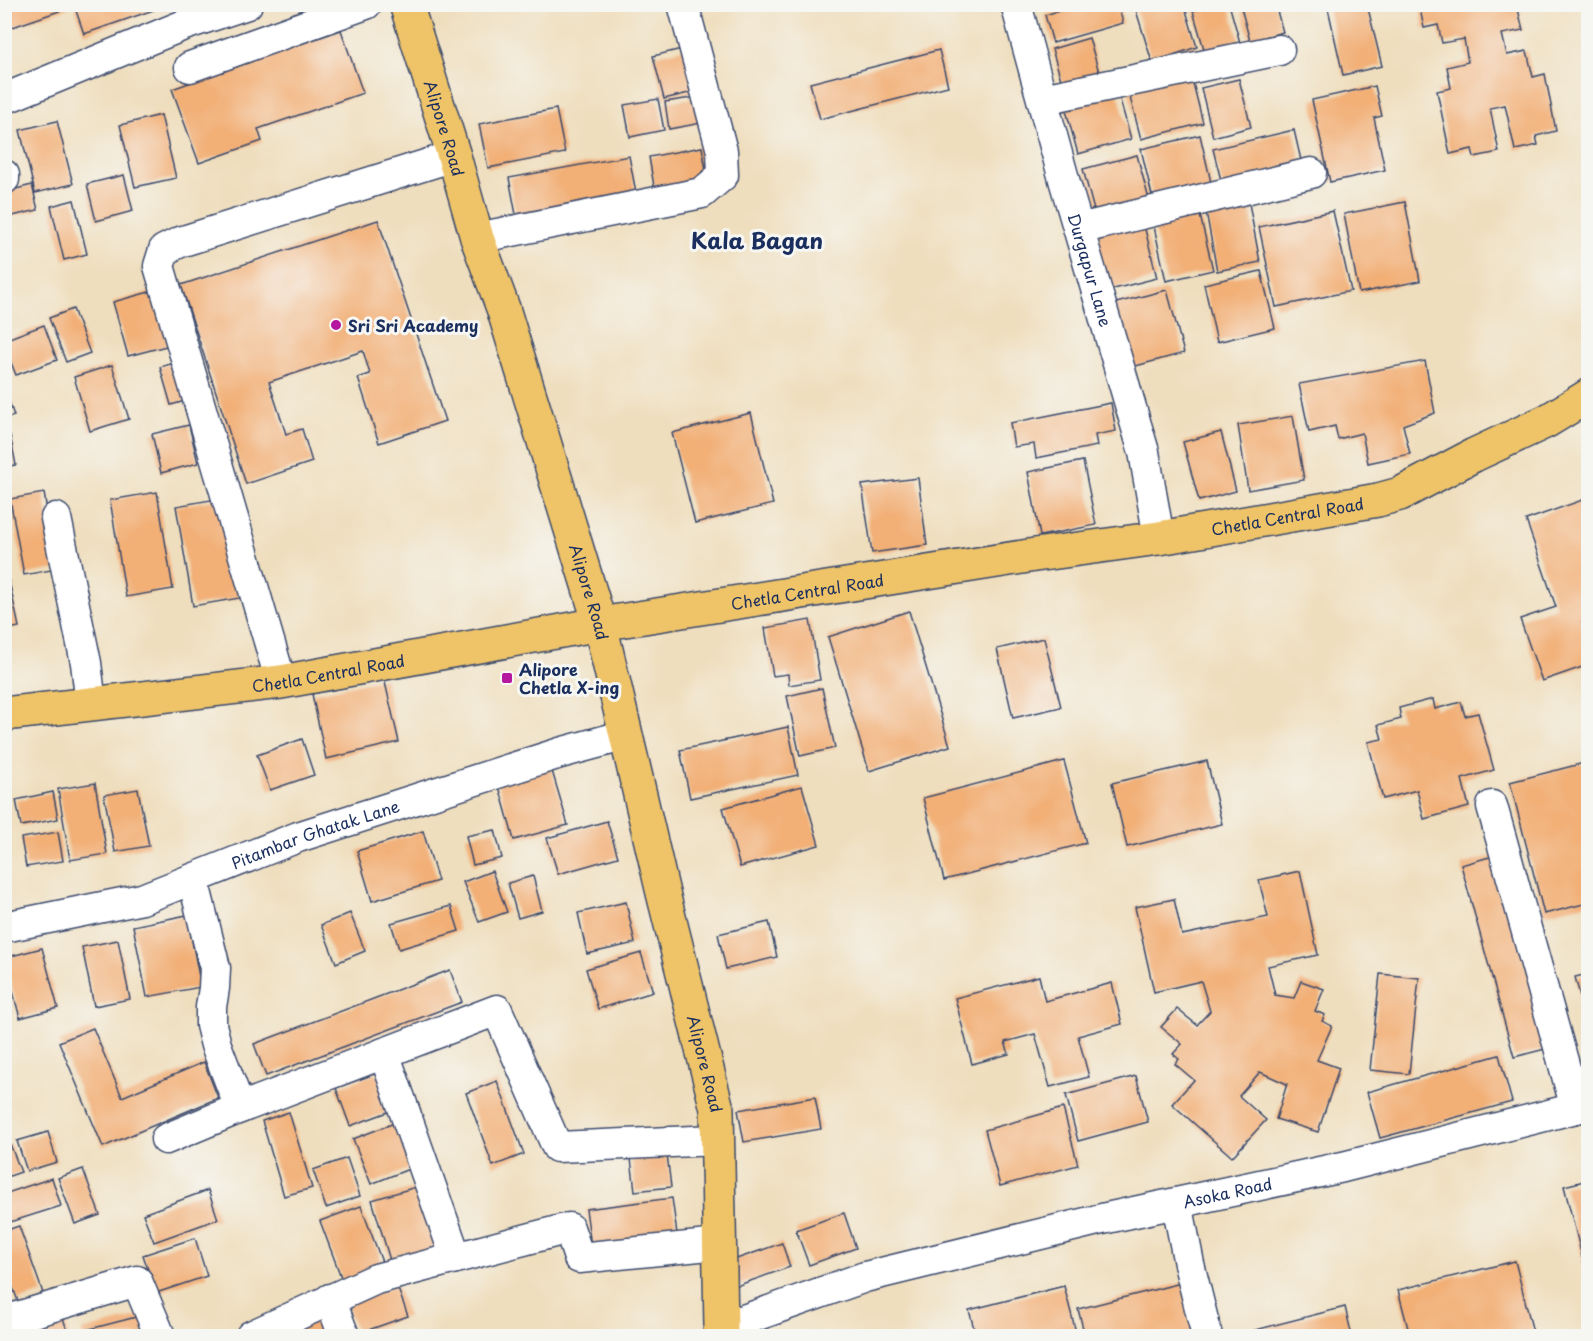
<svg xmlns="http://www.w3.org/2000/svg" width="1593" height="1341" viewBox="0 0 1593 1341" font-family="'Playpen Sans',sans-serif">
	<rect width="100%" height="100%" fill="#f6f6f2"/>
	<filter id="ink" filterUnits="userSpaceOnUse"><feTurbulence type="fractalNoise" baseFrequency=".0167" numOctaves="2"/><feDisplacementMap in="SourceGraphic" scale="12" xChannelSelector="R" yChannelSelector="G"/><feConvolveMatrix kernelMatrix="1 2 1 2 8 2 1 2 1" color-interpolation-filters="sRGB"/></filter>
	<filter id="wash" filterUnits="userSpaceOnUse"><feTurbulence type="fractalNoise" baseFrequency=".008" numOctaves="4" result="noise"/><feDisplacementMap in="SourceGraphic" scale="24" xChannelSelector="R" yChannelSelector="G"/><feGaussianBlur stdDeviation="1.35" result="paint"/><feColorMatrix in="noise" values="0 0 0 0 0 0 0 0 0 0 0 0 0 0 0 0 0 1.4 0 .05"/><feComposite in="paint" operator="in"/></filter>
	<g filter="url(#wash)">
		<rect width="100%" height="100%" fill="#efdebd"/>
		<g id="blocks">
			<g fill="#f2af76">
				<path d="M4 4H66L68 8 4 30Z"/>
				<path d="M76 4H168V5L84 34 74 5Z"/>
				<path d="M1081 4H1118L1123 23 1053 43 1045 15Z"/>
				<path d="M1134 4H1184L1197 47 1152 62Z"/>
				<path d="M1216 4H1229L1243 53 1208 63 1193 11Z"/>
				<path d="M1240 4H1275L1283 32 1250 41Z"/>
				<path d="M1327 4H1367L1382 66 1343 75Z"/>
				<path d="M1419 4H1530L1531 7 1518 9 1523 30 1502 34 1507 55 1527 51 1533 77 1545 74 1556 131 1536 136 1538 145 1515 150 1505 105 1490 108 1499 152 1474 157 1472 149 1450 154 1437 91 1451 88 1447 67 1468 62 1464 39 1442 43 1438 25 1424 28Z"/>
				<path d="M341 30 363 93 258 129 262 141 199 163 172 89Z"/>
				<path d="M1089 38 1101 79 1064 90 1052 49Z"/>
				<path d="M690 47 701 90 664 99 653 56Z"/>
				<path d="M939 50 948 86 820 119 810 83Z"/>
				<path d="M1190 71 1203 123 1141 139 1127 86Z"/>
				<path d="M1239 79 1251 127 1213 137 1201 88Z"/>
				<path d="M1375 86 1382 116 1374 118 1385 170 1330 182 1312 100Z"/>
				<path d="M1117 89 1131 139 1078 154 1064 103Z"/>
				<path d="M698 97 702 123 669 129 665 102Z"/>
				<path d="M658 99 664 130 630 137 624 105Z"/>
				<path d="M556 109 565 153 488 168 479 124Z"/>
				<path d="M161 115 176 178 135 187 120 125Z"/>
				<path d="M57 121 73 184 35 193 20 130Z"/>
				<path d="M1294 130 1303 169 1223 188 1213 149Z"/>
				<path d="M1200 135 1213 191 1154 204 1141 149Z"/>
				<path d="M702 147 708 182 655 192 649 157Z"/>
				<path d="M1137 155 1150 203 1096 218 1083 169Z"/>
				<path d="M629 156 637 198 517 220 509 178Z"/>
				<path d="M124 175 133 211 96 221 87 184Z"/>
				<path d="M32 185 38 210 4 218V192Z"/>
				<path d="M1248 198 1260 262 1217 271 1205 206Z"/>
				<path d="M74 200 87 254 64 260 51 206Z"/>
				<path d="M1405 202 1420 281 1359 293 1344 214Z"/>
				<path d="M1199 211 1213 270 1166 281 1153 222Z"/>
				<path d="M1333 211 1351 291 1276 307 1259 227Z"/>
				<path d="M1142 217 1157 278 1102 292 1086 231Z"/>
				<path d="M378 220 445 421 379 443 358 378 370 374 363 351 269 382 286 434 302 429 312 462 246 484 181 285Z"/>
				<path d="M4 250 11 273 4 275Z"/>
				<path d="M1261 271 1275 328 1217 342 1204 284Z"/>
				<path d="M160 289 174 344 128 356 113 302Z"/>
				<path d="M1167 290 1184 353 1128 368 1112 304Z"/>
				<path d="M73 309 90 353 66 362 49 318Z"/>
				<path d="M44 325 57 360 16 375 4 345V340Z"/>
				<path d="M181 361 192 399 171 405 160 367Z"/>
				<path d="M1425 361 1435 413 1403 425 1410 454 1368 463 1362 433 1338 439 1335 426 1309 432 1299 384Z"/>
				<path d="M112 365 129 419 90 431 74 377Z"/>
				<path d="M4 386 14 416 4 419Z"/>
				<path d="M1111 403 1116 431 1095 435 1097 446 1036 458 1034 444 1014 447 1010 423Z"/>
				<path d="M751 413 773 504 695 523 672 433Z"/>
				<path d="M1293 416 1304 480 1248 490 1238 425Z"/>
				<path d="M189 425 198 463 161 473 152 434Z"/>
				<path d="M1221 432 1236 491 1199 501 1183 442Z"/>
				<path d="M10 435 16 465 4 467V436Z"/>
				<path d="M1083 461 1096 525 1040 536 1028 472Z"/>
				<path d="M918 478 927 545 872 553 862 485Z"/>
				<path d="M157 492 173 589 126 597 110 500Z"/>
				<path d="M44 493 57 569 24 575 10 499Z"/>
				<path d="M222 498 240 598 193 606 176 506Z"/>
				<path d="M1588 498V620L1582 622 1588 641V665L1542 681 1520 619 1556 607 1526 520Z"/>
				<path d="M4 571H7L19 627 4 630Z"/>
				<path d="M909 611 950 746 869 771 828 637Z"/>
				<path d="M810 620 820 680 789 685 788 674 773 676 765 628Z"/>
				<path d="M1044 638 1061 707 1013 718 997 649Z"/>
				<path d="M384 678 399 742 326 759 312 694Z"/>
				<path d="M822 688 835 748 800 756 787 696Z"/>
				<path d="M1433 699 1435 709 1461 702 1465 716 1478 713 1494 770 1462 779 1469 807 1424 819 1417 790 1383 799 1368 742 1382 739 1378 725 1401 719 1399 708Z"/>
				<path d="M788 727 798 775 690 798 680 750Z"/>
				<path d="M302 739 314 775 270 790 257 755Z"/>
				<path d="M1064 761 1086 843 944 880 923 798Z"/>
				<path d="M1207 761 1222 824 1127 847 1112 783Z"/>
				<path d="M1588 762V903L1544 914 1510 782Z"/>
				<path d="M550 764 568 825 514 840 497 779Z"/>
				<path d="M95 783 107 854 70 860 58 789Z"/>
				<path d="M802 786 819 845 740 867 723 808Z"/>
				<path d="M138 789 149 846 115 852 104 795Z"/>
				<path d="M53 792 58 819 21 826 16 800Z"/>
				<path d="M607 821 618 857 558 874 547 838Z"/>
				<path d="M495 830 502 858 473 865 466 836Z"/>
				<path d="M423 831 438 881 372 901 357 851Z"/>
				<path d="M58 832 63 861 26 867 21 838Z"/>
				<path d="M1504 853 1557 1046 1514 1057 1461 865Z"/>
				<path d="M492 871 507 912 479 922 463 882Z"/>
				<path d="M1300 871 1318 955 1268 966 1275 995 1294 998 1301 981 1324 989 1315 1011 1325 1015 1322 1021 1332 1026 1317 1060 1339 1068 1318 1132 1276 1119 1287 1084 1260 1072 1239 1096 1266 1120 1232 1157 1172 1104 1194 1080 1175 1064 1179 1059 1173 1054 1182 1044 1161 1027 1177 1009 1197 1025 1210 1011 1201 981 1154 992 1135 907 1174 899 1182 935 1268 917 1259 880Z"/>
				<path d="M533 876 542 911 518 918 508 883Z"/>
				<path d="M626 902 635 943 587 954 578 913Z"/>
				<path d="M451 906 459 931 399 949 391 923Z"/>
				<path d="M350 913 365 951 336 963 321 925Z"/>
				<path d="M187 915 201 987 147 997 133 926Z"/>
				<path d="M769 922 777 957 726 969 718 934Z"/>
				<path d="M118 940 130 999 94 1006 82 947Z"/>
				<path d="M42 948 58 1008 20 1018 4 958Z"/>
				<path d="M641 953 653 992 598 1009 586 969Z"/>
				<path d="M450 970 462 1002 266 1076 254 1044Z"/>
				<path d="M1380 974 1419 978 1409 1074 1370 1070Z"/>
				<path d="M1588 974V1026L1575 977Z"/>
				<path d="M1039 976 1045 1001 1112 983 1122 1024 1078 1036 1089 1077 1050 1087 1035 1034 1005 1042 1009 1054 972 1064 955 998Z"/>
				<path d="M93 1028 122 1097 204 1062 218 1098 103 1147 59 1042Z"/>
				<path d="M1499 1055 1512 1102 1380 1138 1367 1092Z"/>
				<path d="M377 1073 391 1111 350 1126 336 1088Z"/>
				<path d="M1136 1076 1148 1122 1078 1141 1066 1095Z"/>
				<path d="M497 1081 524 1154 493 1166 466 1093Z"/>
				<path d="M815 1097 821 1129 744 1142 738 1110Z"/>
				<path d="M1063 1108 1078 1165 1000 1186 985 1130Z"/>
				<path d="M289 1112 312 1188 284 1196 262 1121Z"/>
				<path d="M397 1122 414 1167 371 1184 353 1139Z"/>
				<path d="M48 1132 57 1162 27 1171 17 1141Z"/>
				<path d="M10 1144 21 1172 4 1178V1147Z"/>
				<path d="M667 1154 671 1187 635 1191 631 1159Z"/>
				<path d="M347 1158 360 1196 326 1208 313 1170Z"/>
				<path d="M83 1169 100 1215 75 1224 58 1178Z"/>
				<path d="M52 1178 61 1206 4 1224V1194Z"/>
				<path d="M1588 1180V1280L1564 1186Z"/>
				<path d="M426 1184 447 1250 392 1267 372 1200Z"/>
				<path d="M208 1190 218 1219 154 1242 143 1214Z"/>
				<path d="M672 1198 677 1234 591 1246 586 1209Z"/>
				<path d="M361 1206 385 1270 344 1285 320 1221Z"/>
				<path d="M844 1213 856 1248 809 1265 796 1230Z"/>
				<path d="M19 1226 43 1293 18 1301 4 1264V1231Z"/>
				<path d="M195 1238 207 1276 156 1293 143 1255Z"/>
				<path d="M782 1243 790 1267 736 1286 728 1262Z"/>
				<path d="M1515 1261 1534 1336H1410L1398 1290Z"/>
				<path d="M1185 1282 1198 1336H1085L1078 1309Z"/>
				<path d="M397 1286 408 1316 357 1334 346 1304Z"/>
				<path d="M1064 1286 1077 1336H976L969 1310Z"/>
				<path d="M1345 1307 1352 1336H1232Z"/>
				<path d="M60 1309 69 1336H34L28 1319Z"/>
				<path d="M324 1309 336 1336H285Z"/>
				<path d="M144 1315 149 1336H83L82 1331Z"/>
			</g>
		</g>
	</g>
	<g filter="url(#ink)">
		<use href="#blocks" fill-opacity="0" stroke="#3b496c" stroke-width="1.5"/>
		<g fill="none" stroke-linecap="round" stroke-linejoin="round">
			<defs>
				<g id="minor">
					<path id="s1" d="M1016 4 1065 183 1144 452 1159 538"/>
					<path d="M190 67 366 4"/>
					<path d="M4 99 184 25 247 4"/>
					<path d="M1043 99 1279 50"/>
					<path d="M4 175V179"/>
					<path d="M1079 229 1311 173"/>
					<path d="M477 238 702 193 723 175 722 151 683 4"/>
					<path d="M56 518 86 663 91 704"/>
					<path d="M281 682 159 266 164 250 180 242 454 156"/>
					<path d="M1492 806 1576 1108"/>
					<path d="M193 879 215 968 214 988 211 1007V1025L216 1045 240 1108"/>
					<path id="s2" d="M4 927 142 899 298 837 560 753 626 735"/>
					<path d="M384 1053 456 1258"/>
					<path d="M166 1139 240 1108 497 1010 557 1147 717 1140"/>
					<path d="M1177 1203 1189 1264 1207 1336"/>
					<path d="M330 1299 344 1336"/>
					<path d="M4 1321 137 1281 160 1336"/>
					<path id="s3" d="M721 1328 865 1277 1102 1219 1343 1167 1588 1105"/>
					<path d="M251 1336 376 1279 569 1228 579 1258 719 1244"/>
				</g>
				<g id="major">
					<path id="s4" d="M406 4 454 156 477 238 503 308 600 624 663 893 717 1109 721 1328 719 1336"/>
					<path id="s5" d="M4 714 281 682 600 624 1035 555 1159 538 1378 500 1400 494 1474 455 1547 421 1588 396"/>
				</g>
			</defs>
			<use href="#minor" stroke="#3b496c" stroke-width="33"/>
			<use href="#major" stroke="#3b496c" stroke-width="36"/>
			<use href="#minor" stroke="#fff" stroke-width="30"/>
			<use href="#major" stroke="#efc469" stroke-width="33"/>
		</g>
	</g>
	<g fill="#b5179e" stroke="#f6f6f2" stroke-width="2">
		<circle cx="336" cy="325" r="6"/>
		<rect x="501" y="672" width="12" height="12" rx="3"/>
	</g>
	<g text-anchor="middle" dominant-baseline="central" stroke-width="6" stroke-linejoin="round" paint-order="stroke">
		<g font-size="16" fill="#1b2f5e" stroke="#f6f6f2">
			<text stroke="none"><textPath href="#s4" startOffset="130">Alipore Road</textPath></text>
			<text stroke="none"><textPath href="#s1" startOffset="276">Durgapur Lane</textPath></text>
			<text stroke="none"><textPath href="#s5" startOffset="1299">Chetla Central Road</textPath></text>
			<text stroke="none"><textPath href="#s5" startOffset="813">Chetla Central Road</textPath></text>
			<text stroke="none"><textPath href="#s4" startOffset="616">Alipore Road</textPath></text>
			<text stroke="none"><textPath href="#s5" startOffset="327">Chetla Central Road</textPath></text>
			<text stroke="none"><textPath href="#s2" startOffset="326">Pitambar Ghatak Lane</textPath></text>
			<text stroke="none"><textPath href="#s4" startOffset="1102">Alipore Road</textPath></text>
			<text stroke="none"><textPath href="#s3" startOffset="525">Asoka Road</textPath></text>
		</g>
		<g font-size="16" font-weight="bold" fill="#1b2f5e" stroke="#f6f6f2" text-anchor="start">
			<text x="348" y="325">Sri Sri Academy</text>
			<text x="519" y="669">Alipore<tspan x="519" dy="18">Chetla X-ing</tspan></text>
		</g>
		<g font-size="22" font-weight="bold" fill="#1b2f5e" stroke="#f6f6f2">
			<text x="757" y="239">Kala Bagan</text>
		</g>
	</g>
	<rect width="1593" height="1341" fill="none" stroke="#f6f6f2" stroke-width="24"/>
</svg>
